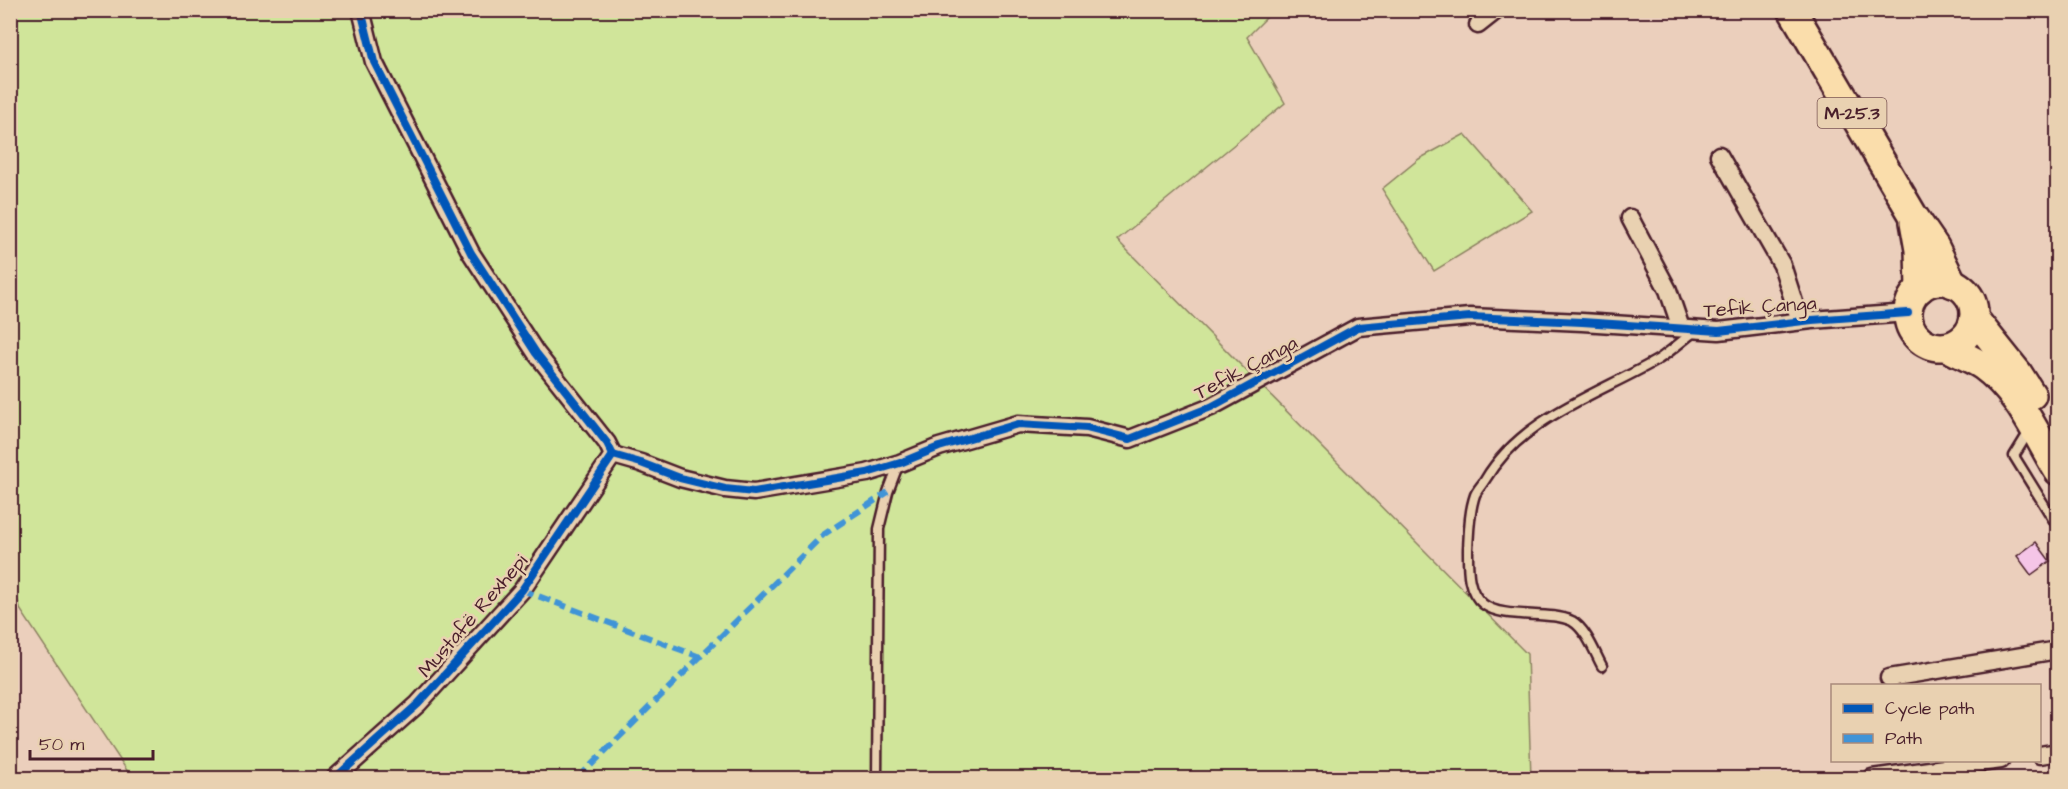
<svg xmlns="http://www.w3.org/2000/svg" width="2068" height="789" viewBox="0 0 2068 789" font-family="'Architects Daughter',sans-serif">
	<rect width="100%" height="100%" fill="#ebcfbc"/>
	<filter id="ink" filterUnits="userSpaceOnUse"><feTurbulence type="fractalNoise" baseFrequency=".0167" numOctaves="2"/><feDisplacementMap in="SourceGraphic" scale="12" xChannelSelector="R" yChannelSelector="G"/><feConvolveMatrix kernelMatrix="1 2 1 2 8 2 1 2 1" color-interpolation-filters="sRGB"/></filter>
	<g filter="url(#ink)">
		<g fill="#d0e59a" stroke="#8d8262" stroke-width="1.5">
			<path d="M10 11H1273L1247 37 1285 103 1117 240 1527 654 1531 778H132L20 609 11 570Z"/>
			<path d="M1465 134 1532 211 1434 271 1382 189 1419 159Z"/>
		</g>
		<path fill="#f5c5e7" stroke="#4a1f2b" stroke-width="1.5" d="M2036 542 2050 561 2031 575 2017 556Z"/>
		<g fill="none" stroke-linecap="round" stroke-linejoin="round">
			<defs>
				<g id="lane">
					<path d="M2030 430 2014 456 2058 527"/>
					<path d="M1602 666C1595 653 1586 629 1572 621 1549 610 1503 620 1483 604 1467 591 1468 569 1468 549 1469 532 1469 512 1475 495 1477 490 1482 485 1485 480 1522 417 1599 394 1659 359 1671 351 1683 340 1695 331"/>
					<path d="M877 778 879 529 888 492 899 463"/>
				</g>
				<g id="street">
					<path d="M361 10 374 62 471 253 536 353 607 443 613 455"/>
					<path d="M1478 25 1497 10"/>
					<path d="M1719 155 1782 265 1800 321"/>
					<path d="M1630 218 1668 290 1681 328"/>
					<path d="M613 455 641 463 680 478 725 489 754 492 867 473 900 463 939 447 1018 424 1087 428 1130 439 1211 407 1358 327 1470 317 1582 322 1719 331 1812 320 1908 313"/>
					<path d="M1889 678 2058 650"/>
					<path d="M2040 755 2058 752"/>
					<path d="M335 778 418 704 522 590 613 455"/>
					<path d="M1872 778 2001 760"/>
				</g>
				<g id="primary">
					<path d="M1792 10 1913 215 1935 247 1953 284"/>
					<path d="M1914 222 1919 250 1920 289"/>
					<circle cx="1941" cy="314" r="33"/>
					<path d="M1974 318 2018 373 2032 395"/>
					<path d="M1946 347C1958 353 1972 359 1983 366 2019 392 2036 435 2058 471"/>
				</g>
			</defs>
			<use href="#lane" stroke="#4a1f2b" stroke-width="13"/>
			<use href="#street" stroke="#4a1f2b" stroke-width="21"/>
			<use href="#primary" stroke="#4a1f2b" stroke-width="32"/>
			<use href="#lane" stroke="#e9d1b1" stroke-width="8"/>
			<use href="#street" stroke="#e9d1b1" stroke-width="16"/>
			<use href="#primary" stroke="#faddab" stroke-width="27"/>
			<g stroke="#4194d7" stroke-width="6" stroke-dasharray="12 6" stroke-linecap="butt">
				<path d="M522 590 700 657"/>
				<path d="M578 778 823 535 888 492"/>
			</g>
			<defs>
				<g id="cycleway">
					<path d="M361 10 374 62 471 253 536 353 607 443 613 455"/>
					<path d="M613 455 641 463 680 478 725 489 754 492 867 473 900 463 939 447 1018 424 1087 428 1130 439 1211 407 1358 327 1470 317 1582 322 1719 331 1812 320 1908 313"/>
					<path d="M335 778 418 704 522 590 613 455"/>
				</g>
			</defs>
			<use href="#cycleway" stroke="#e9d1b1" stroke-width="11"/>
			<use href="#cycleway" stroke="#0057b8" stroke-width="8"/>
		</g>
	</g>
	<g text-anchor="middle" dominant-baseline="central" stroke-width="5" stroke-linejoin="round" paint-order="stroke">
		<rect fill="#e9d1b1" stroke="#7a5453" stroke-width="1.5" x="1817.5" y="98" width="69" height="30" rx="4.5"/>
		<g font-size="18" font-weight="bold" fill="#4a1f2b">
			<text x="1852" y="113">M-25.3</text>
		</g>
		<g font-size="20" fill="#4a1f2b" stroke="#e9d1b1">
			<text transform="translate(1760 307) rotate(-4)">Tefik Çanga</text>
			<text transform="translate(1246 368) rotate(-28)">Tefik Çanga</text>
			<text transform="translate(473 616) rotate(-49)">Mustafë Rexhepi</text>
		</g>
	</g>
	<rect width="2068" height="789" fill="none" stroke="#e9d1b1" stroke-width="36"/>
	<rect x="18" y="18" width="2032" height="753" fill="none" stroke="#4a1f2b" stroke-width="2" filter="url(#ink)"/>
	<rect x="1831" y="684" width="210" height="78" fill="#e9d1b1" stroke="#a98a7b" stroke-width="1.5"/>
	<rect x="1843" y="704" width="30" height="9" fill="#0057b8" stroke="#a98a7b" stroke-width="1.5"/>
	<text x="1885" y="714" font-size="18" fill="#4a1f2b">Cycle path</text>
	<rect x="1843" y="734" width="30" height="9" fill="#4194d7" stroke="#a98a7b" stroke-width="1.5"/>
	<text x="1885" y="744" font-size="18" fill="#4a1f2b">Path</text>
	<path d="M30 750v9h123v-9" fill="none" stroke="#4a1f2b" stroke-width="3"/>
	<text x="39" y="750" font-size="18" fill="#4a1f2b" stroke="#e9d1b1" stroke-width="4.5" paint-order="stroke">50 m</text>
</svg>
